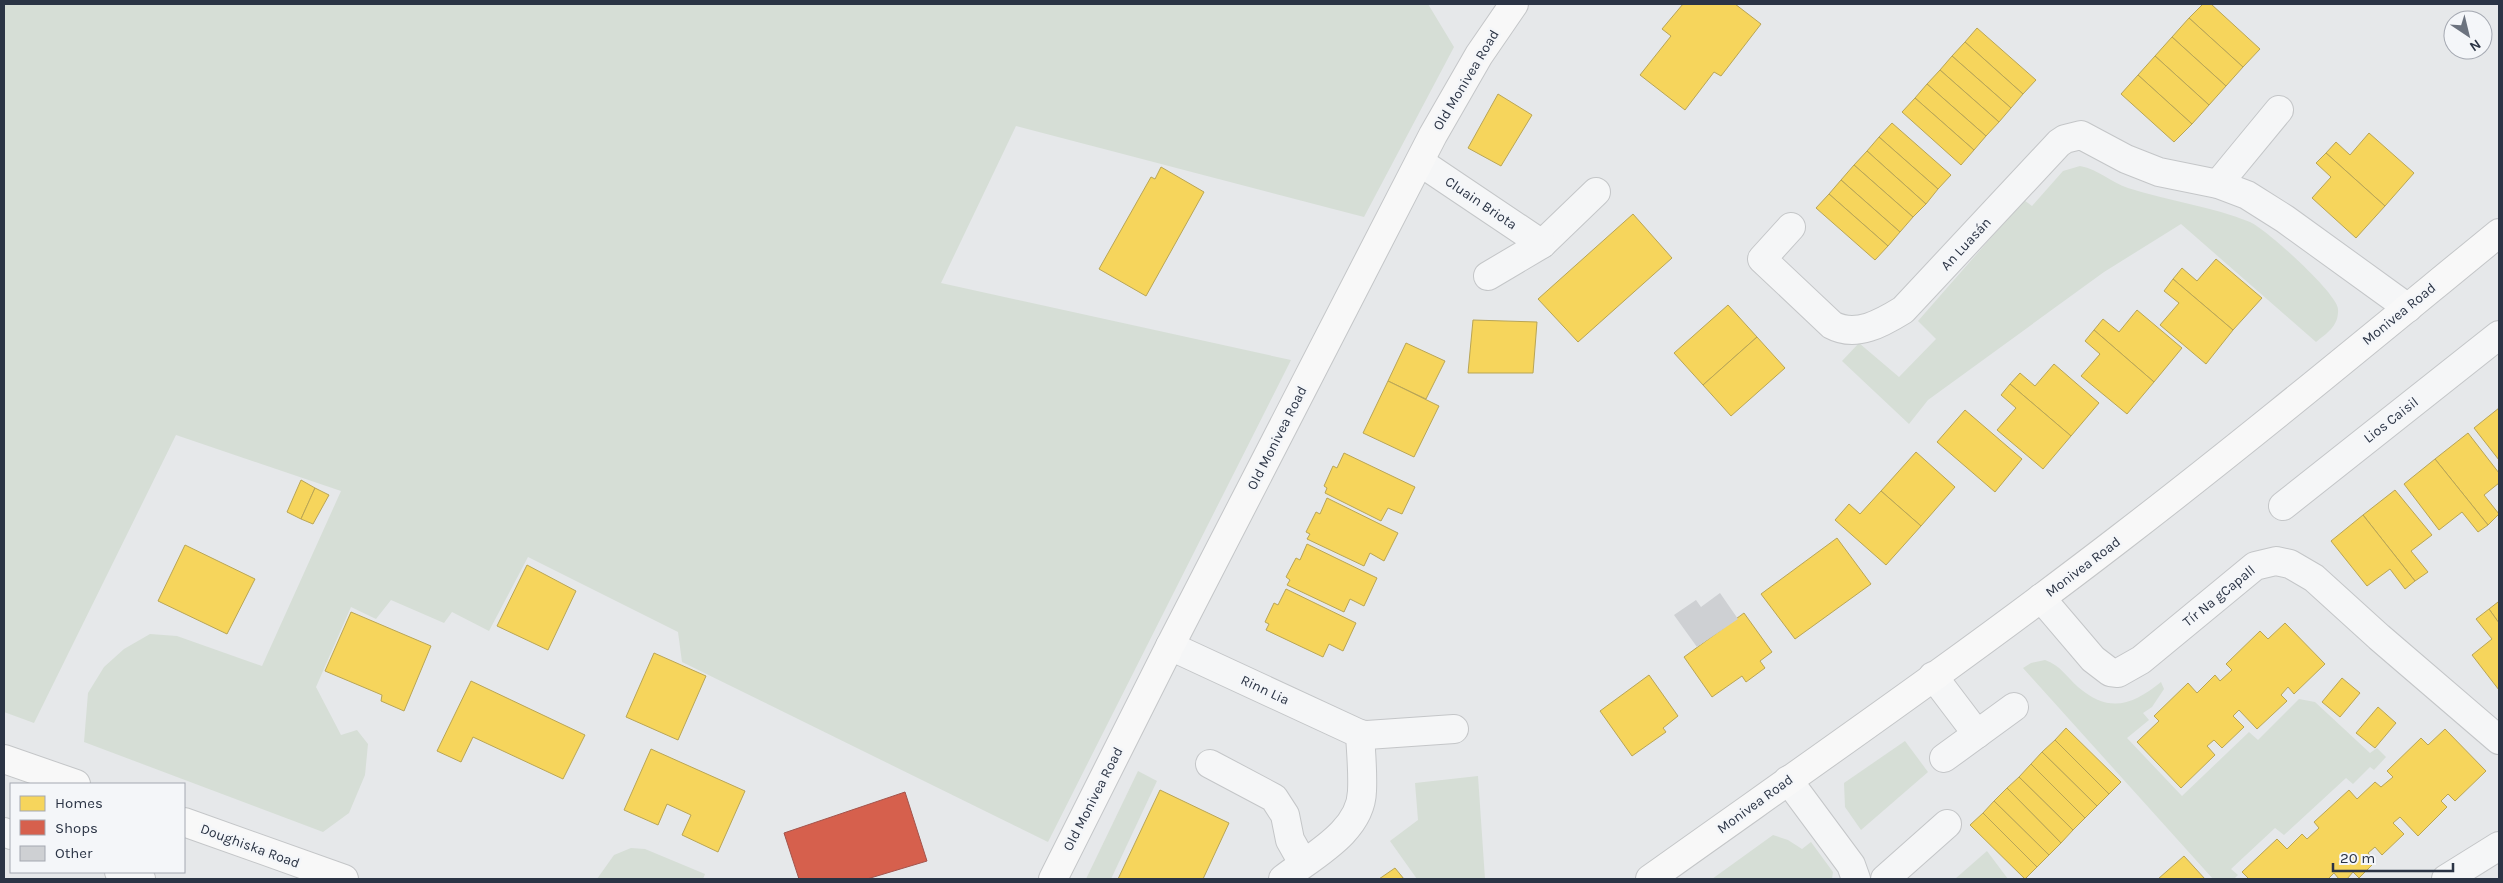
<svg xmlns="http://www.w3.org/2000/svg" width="2503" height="883" viewBox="0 0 2503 883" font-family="Karla,sans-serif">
	<rect width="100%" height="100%" fill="#e6e8ea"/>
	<g fill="#d6ded6">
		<path d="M4 4H1428L1454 47 1364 217 1016 126 941 283 1291 360 1048 842 682 662 678 632 528 557 489 631 452 612 444 623 391 600 376 619 351 607 316 687 341 735 357 730 368 744 365 775 349 813 323 832 84 742 88 693 104 667 124 649 150 634 177 636 262 666 341 491 176 435 34 723 4 712Z"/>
		<path d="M2080 166C2100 170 2110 182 2128 188 2168 201 2211 206 2250 222 2266 229 2337 293 2338 309 2339 326 2327 333 2316 342L2181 224 2104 272 1928 400 1909 424 1842 361 1859 343 1899 377 1936 339 1918 321 2024 200 2032 206 2063 171Z"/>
		<path d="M2045 660C2060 665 2067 677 2078 687 2110 714 2132 705 2161 682L2164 689 2152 707 2143 713 2149 720 2127 738 2182 796 2249 732 2258 740 2299 699 2315 702 2370 753 2377 748 2386 757 2374 770 2370 767 2353 784 2346 778 2284 835 2275 828 2231 869 2238 875 2234 879H2213L2023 668 2031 663Z"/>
		<path d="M1905 741 1928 772 1861 830 1845 807 1844 783Z"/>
		<path d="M1138 771 1157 781 1111 879H1086Z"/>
		<path d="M1478 776 1485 879H1417L1390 841 1418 820 1415 783Z"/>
		<path d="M1773 835 1788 840 1802 849 1811 842 1833 872 1832 879H1712Z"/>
		<path d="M631 848 645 849 705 874 703 879H597L614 855Z"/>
		<path d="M1987 851 2008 879H1955Z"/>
	</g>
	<g fill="#f6d55c" stroke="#b9a555">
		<path d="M1683 4H1735L1761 24 1721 76 1714 72 1685 110 1640 75 1671 36 1662 29Z"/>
		<path d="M2203 4H2211L2260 49 2243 67 2189 18Z"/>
		<path d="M2189 18 2243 67 2226 86 2172 37Z"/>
		<path d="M1977 28 2036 80 2023 94 1965 42Z"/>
		<path d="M2172 37 2226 86 2209 105 2155 56Z"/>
		<path d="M1965 42 2023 94 2011 108 1952 56Z"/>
		<path d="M1952 56 2011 108 1999 122 1940 70Z"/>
		<path d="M2155 56 2209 105 2192 124 2138 75Z"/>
		<path d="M1940 70 1999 122 1986 136 1927 84Z"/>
		<path d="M2138 75 2192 124 2174 142 2121 94Z"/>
		<path d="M1927 84 1986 136 1974 150 1915 98Z"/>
		<path d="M1498 94 1532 115 1501 166 1468 148Z"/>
		<path d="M1915 98 1974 150 1961 165 1902 112Z"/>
		<path d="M1892 123 1951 175 1938 189 1879 137Z"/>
		<path d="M2369 133 2414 173 2385 206 2326 153 2336 142 2350 155Z"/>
		<path d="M1879 137 1938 189 1926 204 1867 151Z"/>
		<path d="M1867 151 1926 204 1913 217 1854 165Z"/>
		<path d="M2326 153 2385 206 2356 238 2312 198 2331 177 2316 163Z"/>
		<path d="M1854 165 1913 217 1900 232 1841 180Z"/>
		<path d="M1161 167 1204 192 1146 296 1099 269 1151 177 1155 179Z"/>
		<path d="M1841 180 1900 232 1888 246 1829 194Z"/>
		<path d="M1829 194 1888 246 1875 260 1816 208Z"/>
		<path d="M1633 214 1672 258 1578 342 1538 299Z"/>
		<path d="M2216 259 2262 298 2233 330 2173 279 2182 268 2197 281Z"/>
		<path d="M2173 279 2233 330 2206 364 2160 325 2179 303 2164 291Z"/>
		<path d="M1728 305 1757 337 1703 385 1674 353Z"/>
		<path d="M2137 310 2182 348 2154 382 2094 330 2103 319 2119 332Z"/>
		<path d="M1473 320 1537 322 1533 373H1468Z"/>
		<path d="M2094 330 2154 382 2127 414 2081 376 2100 354 2085 341Z"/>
		<path d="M1757 337 1785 368 1731 416 1703 385Z"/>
		<path d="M1406 343 1445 361 1426 399 1388 381Z"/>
		<path d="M2054 364 2099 403 2071 436 2010 384 2020 373 2035 386Z"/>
		<path d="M1388 381 1439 406 1414 457 1363 433Z"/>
		<path d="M2010 384 2071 436 2043 469 1997 430 2016 408 2001 395Z"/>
		<path d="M2499 408V460L2474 428Z"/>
		<path d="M1965 410 2022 459 1995 492 1937 442Z"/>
		<path d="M2468 433 2499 473V483L2484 495 2499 514 2488 525 2435 459Z"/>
		<path d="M1916 452 1955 487 1921 526 1881 491Z"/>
		<path d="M1344 453 1415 487 1402 514 1388 508 1381 521 1325 493 1327 488 1324 486 1333 466 1337 468Z"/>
		<path d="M2435 459 2488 525 2478 532 2462 512 2439 530 2404 484Z"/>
		<path d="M301 480 315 488 301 519 287 512Z"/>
		<path d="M315 488 329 495 313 524 301 519Z"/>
		<path d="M2395 490 2432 535 2411 551 2428 572 2415 581 2363 515Z"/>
		<path d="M1881 491 1921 526 1886 565 1835 520 1849 504 1860 514Z"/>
		<path d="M1327 498 1398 533 1384 561 1370 553 1364 566 1307 539 1310 534 1306 532 1316 512 1320 514Z"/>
		<path d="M2363 515 2415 581 2405 589 2390 569 2367 586 2331 541Z"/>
		<path d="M1837 538 1871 584 1795 639 1761 594Z"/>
		<path d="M1307 544 1377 578 1364 606 1350 599 1344 612 1287 585 1290 580 1286 577 1296 558 1300 560Z"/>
		<path d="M185 545 255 579 227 634 158 601Z"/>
		<path d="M527 565 576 591 548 650 497 626Z"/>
		<path d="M1286 589 1356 623 1343 651 1329 644 1323 657 1266 630 1269 624 1265 622 1274 603 1278 605Z"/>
		<path d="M2498 602 2499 603V623L2489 609Z"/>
		<path d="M2489 609 2499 623V690L2472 655 2492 639 2476 619Z"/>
		<path d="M351 612 431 646 404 711 381 701 382 695 325 671Z"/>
		<path d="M1744 613 1772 652 1760 661 1765 668 1746 682 1742 676 1712 697 1684 657Z"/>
		<path d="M2285 623 2325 664 2294 694 2288 687 2281 695 2287 701 2257 729 2239 710 2233 716 2244 727 2222 748 2214 740 2207 746 2215 755 2181 788 2137 742 2159 721 2154 716 2188 683 2197 693 2215 675 2220 681 2232 670 2226 664 2260 631 2268 639Z"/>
		<path d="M654 653 706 676 678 740 626 717Z"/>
		<path d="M1649 675 1678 716 1663 728 1666 732 1632 756 1600 711Z"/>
		<path d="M2342 678 2360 693 2340 717 2322 702Z"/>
		<path d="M471 681 585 735 563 779 473 737 461 762 437 751Z"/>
		<path d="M2378 707 2396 723 2375 748 2356 733Z"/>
		<path d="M2066 728 2121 782 2109 794 2055 740Z"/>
		<path d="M2445 729 2486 771 2455 801 2448 794 2441 801 2447 807 2418 836 2400 817 2393 823 2404 834 2382 855 2375 847 2368 853 2376 861 2359 878 2353 872 2347 879H2339L2334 873 2328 879H2247L2248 878 2242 872 2277 839 2287 849 2302 834 2307 839 2319 828 2314 822 2349 790 2357 799 2375 782 2381 787 2393 777 2387 771 2421 738 2428 745Z"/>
		<path d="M2055 740 2109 794 2097 806 2042 752Z"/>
		<path d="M651 749 745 791 718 852 682 835 691 815 667 804 658 825 624 810Z"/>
		<path d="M2042 752 2097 806 2085 818 2031 764Z"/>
		<path d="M2031 764 2085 818 2073 830 2019 777Z"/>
		<path d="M2019 777 2073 830 2061 843 2007 788Z"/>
		<path d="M2007 788 2061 843 2049 855 1994 801Z"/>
		<path d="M1160 790 1229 823 1203 879H1118Z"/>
		<path d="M1994 801 2049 855 2037 867 1983 813Z"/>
		<path d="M1983 813 2037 867 2025 879 1970 825Z"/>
		<path d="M2184 856 2205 879H2158Z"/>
		<path d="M1395 868 1404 879H1379Z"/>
	</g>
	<path fill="#d6604d" stroke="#a3534b" d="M905 792 927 861 867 879H799L784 833Z"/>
	<path fill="#ced0d3" d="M1720 593 1738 619 1697 647 1674 615 1696 600 1701 607Z"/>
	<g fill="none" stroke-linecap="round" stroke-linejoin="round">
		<defs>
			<g id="street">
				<path d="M1420 162 1542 244 1596 192"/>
				<path d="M2218 184 2279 110"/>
				<path d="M1791 227 1762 259 1832 325C1856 338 1882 323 1903 310L2059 143 2065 139 2081 135 2126 159 2159 172 2218 184 2247 195 2285 219 2408 308"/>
				<path d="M1488 276 1542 244"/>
				<path d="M2283 506 2499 335"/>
				<path d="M2041 598 2093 659 2110 672 2118 673 2141 660 2255 566 2276 561 2290 564 2314 578 2379 637 2499 740"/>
				<path d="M1170 646 1360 734C1361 753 1363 772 1362 791 1361 832 1312 856 1283 879"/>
				<path d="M1933 676 1977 734"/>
				<path d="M1360 734 1367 735 1454 729"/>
				<path d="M1944 758 2014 707"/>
				<path d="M1210 764 1274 798 1285 815 1290 840 1303 863"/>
				<path d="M1788 780 1851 865 1856 879"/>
				<path d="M4 832 11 835"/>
				<path d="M119 872 141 879"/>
				<path d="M1885 879 1947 824"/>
				<path d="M2446 879 2499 846"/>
			</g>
			<g id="secondary">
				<path d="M4 759 76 784"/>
				<path d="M184 822 344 879"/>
				<path d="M1053 879 1170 646 1433 135 1479 55 1514 4"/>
				<path d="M1650 879C1807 767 1966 657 2119 539 2248 440 2373 336 2499 233"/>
			</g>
		</defs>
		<use href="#street" stroke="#c4c6c8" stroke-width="30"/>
		<use href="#secondary" stroke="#c4c6c8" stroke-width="30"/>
		<use href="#street" stroke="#f5f6f7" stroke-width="28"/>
		<use href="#secondary" stroke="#f8f8f8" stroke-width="28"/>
	</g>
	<g text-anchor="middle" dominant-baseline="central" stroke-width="5" stroke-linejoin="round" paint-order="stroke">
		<g font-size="14" fill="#2b3445" stroke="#f4f6f9">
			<text transform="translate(1466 80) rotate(-59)">Old Monivea Road</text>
			<text transform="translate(1481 203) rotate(34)">Cluain Briota</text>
			<text transform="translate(1966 244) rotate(-47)">An Luasán</text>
			<text transform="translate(2399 314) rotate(-39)">Monivea Road</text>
			<text transform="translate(2391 420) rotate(-38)">Lios Caisil</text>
			<text transform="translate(1277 438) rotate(-63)">Old Monivea Road</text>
			<text transform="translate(2083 567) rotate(-37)">Monivea Road</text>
			<text transform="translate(2219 596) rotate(-39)">Tír Na gCapall</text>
			<text transform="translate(1265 690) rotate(25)">Rinn Lia</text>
			<text transform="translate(1093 799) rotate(-63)">Old Monivea Road</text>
			<text transform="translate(1755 804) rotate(-36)">Monivea Road</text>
			<text transform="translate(250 846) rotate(20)">Doughiska Road</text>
		</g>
	</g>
	<rect width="2503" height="883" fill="none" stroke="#2b3445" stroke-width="10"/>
	<rect x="10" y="783" width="175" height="90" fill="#f4f6f9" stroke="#a4a8b1"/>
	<rect x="20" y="796" width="25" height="15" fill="#f6d55c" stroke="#a4a8b1"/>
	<text x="55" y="808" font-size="15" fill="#2b3445">Homes</text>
	<rect x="20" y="820" width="25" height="15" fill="#d6604d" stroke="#a4a8b1"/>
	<text x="55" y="833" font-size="15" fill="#2b3445">Shops</text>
	<rect x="20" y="846" width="25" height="15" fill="#ced0d3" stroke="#a4a8b1"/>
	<text x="55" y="858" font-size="15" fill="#2b3445">Other</text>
	<g transform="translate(2468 35) rotate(145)"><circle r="24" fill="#f4f6f9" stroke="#a4a8b1"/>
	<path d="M0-4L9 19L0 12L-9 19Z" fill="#6c737f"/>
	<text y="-8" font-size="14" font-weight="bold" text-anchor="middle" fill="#2b3445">N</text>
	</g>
	<path d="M2333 863v8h120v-8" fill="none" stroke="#2b3445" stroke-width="2.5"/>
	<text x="2340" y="863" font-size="15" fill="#2b3445" stroke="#f4f6f9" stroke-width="4" paint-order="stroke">20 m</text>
</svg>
